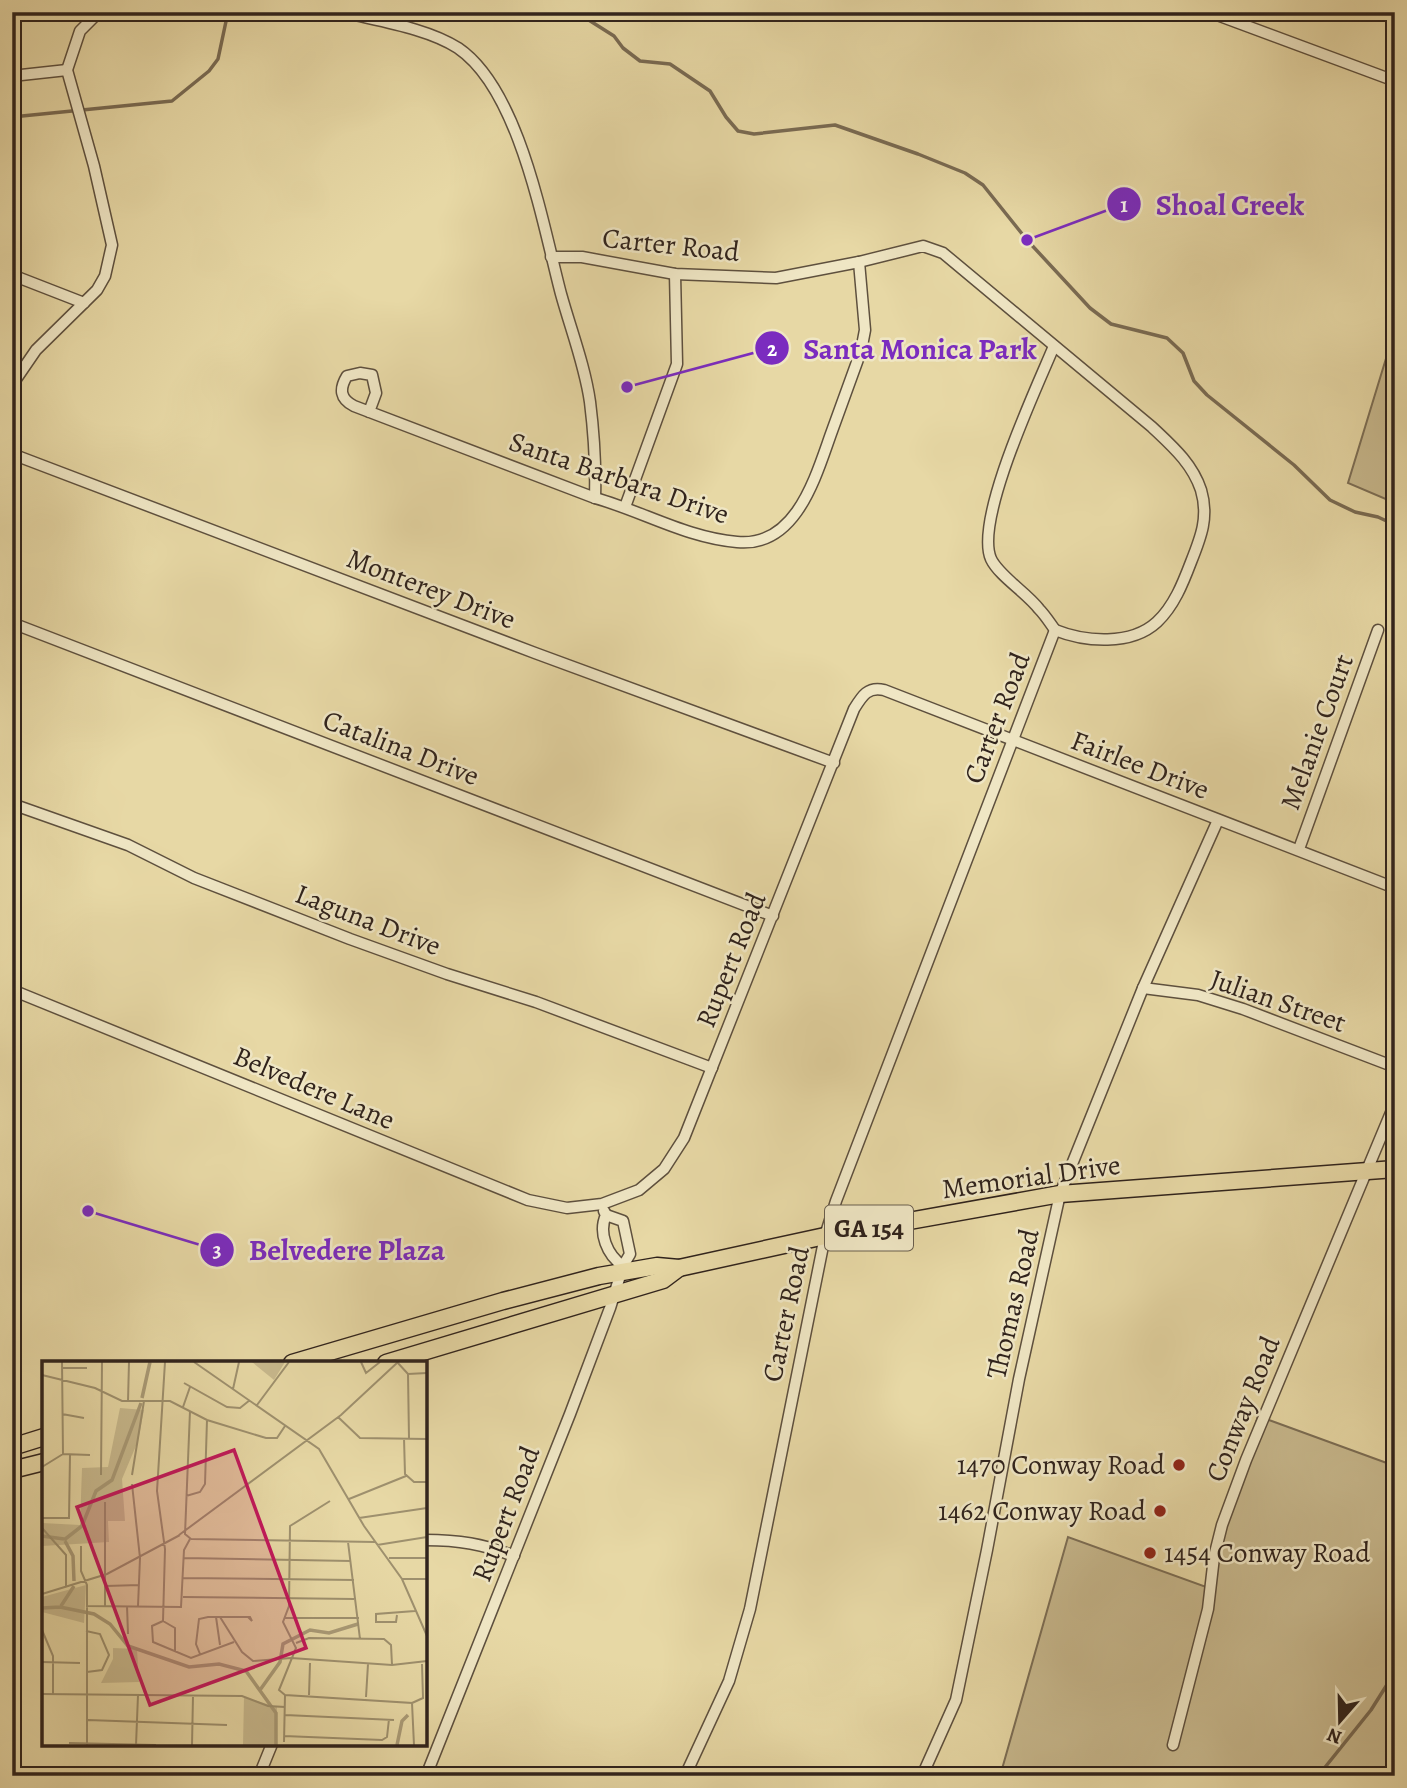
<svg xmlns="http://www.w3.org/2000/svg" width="1407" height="1788" viewBox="0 0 1407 1788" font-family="Alegreya,serif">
	<rect width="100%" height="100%" fill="#e7d8a5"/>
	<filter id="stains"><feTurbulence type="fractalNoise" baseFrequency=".00286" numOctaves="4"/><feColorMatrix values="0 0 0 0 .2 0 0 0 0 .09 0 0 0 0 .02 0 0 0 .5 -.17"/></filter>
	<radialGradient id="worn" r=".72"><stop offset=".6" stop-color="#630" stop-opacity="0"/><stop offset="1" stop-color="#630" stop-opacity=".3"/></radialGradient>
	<g fill="#c8b98e" stroke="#7c6e55" stroke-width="2">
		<path d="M1395 329V503L1348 483Z"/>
		<path d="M1258 1416 1395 1466V1744L1382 1776H1000L1068 1537 1206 1587Z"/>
	</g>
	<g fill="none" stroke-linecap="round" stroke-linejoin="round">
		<g stroke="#796a52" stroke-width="3.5">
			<path d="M576 12 614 36 623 48 640 61 670 64 710 91 726 117 738 131 754 134 835 125 918 154 965 173 983 185 1027 240 1090 308 1111 324 1167 338 1183 353 1194 381 1207 395 1294 465 1330 500 1355 512 1378 517 1395 525"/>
			<path d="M12 117 172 101 209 71 218 59 228 12"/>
			<path d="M1318 1776 1371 1710 1395 1672"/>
		</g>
		<defs>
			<g id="street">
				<path d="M342 12C378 21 427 28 458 48 520 90 543 226 561 294 571 330 585 366 590 402 594 434 596 465 595 498"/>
				<path d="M1209 12 1395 81"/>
				<path d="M12 76 67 70"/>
				<path d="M551 257H582L675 274 776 278 859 262 923 246 943 253 1152 427C1172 446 1192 463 1201 490 1209 517 1201 537 1191 562 1183 583 1174 606 1157 622 1131 646 1085 642 1055 630"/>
				<path d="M12 275 84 303"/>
				<path d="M1054 346C1037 387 974 520 991 559 999 576 1027 593 1039 609 1045 615 1050 623 1055 630"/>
				<path d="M12 385 36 350 97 290 105 276 112 245 94 166 67 70 80 31 99 12"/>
				<path d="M369 412 376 393 372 375 360 373 347 376C339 389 340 399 354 406L595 498C642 511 687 538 737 542 797 548 816 475 832 431 842 404 851 378 861 351L865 330 859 262"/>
				<path d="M12 454 535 653 834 763"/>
				<path d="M625 507 677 364 675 274"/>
				<path d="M12 623 773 916"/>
				<path d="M12 804 128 845 194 878 350 939 447 974 536 1002 712 1068"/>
				<path d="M1299 849 1378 630"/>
				<path d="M1143 988 1198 995 1243 1009 1395 1067"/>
				<path d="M12 990 528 1200 567 1208 602 1204 639 1190 664 1169 684 1138 854 709C862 696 868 686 884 690L1395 888"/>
				<path d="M604 1211 606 1215C598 1233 607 1255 623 1266"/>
				<path d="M425 1540C459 1540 483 1544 514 1556"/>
				<path d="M1173 1745 1208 1609 1214 1557 1222 1525 1246 1460 1395 1103"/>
				<path d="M259 1776 272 1744"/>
				<path d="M426 1776 570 1414 610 1308 623 1266 630 1254 623 1221 606 1215"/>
				<path d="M685 1776 729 1681 750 1609 825 1236 836 1201 1055 630"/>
				<path d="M922 1776 956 1700 987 1550 1019 1379 1060 1194 1143 988 1218 820"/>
			</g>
			<g id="primary">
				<path d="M292 1363 503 1301 599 1276 657 1266 679 1268 825 1236 1060 1194 1395 1169"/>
				<path d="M386 1363 663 1280 679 1268"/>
				<path d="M12 1447 44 1437"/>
				<path d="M12 1470 44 1462"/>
			</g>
		</defs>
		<use href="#street" stroke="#5e503e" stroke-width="13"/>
		<use href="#primary" stroke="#30231c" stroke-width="19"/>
		<use href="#street" stroke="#efe6c4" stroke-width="10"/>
		<use href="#primary" stroke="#e7d8a5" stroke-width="16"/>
	</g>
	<g fill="#8f2418" stroke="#efe6c4" stroke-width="2.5">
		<circle cx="1179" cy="1465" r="7"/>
		<circle cx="1160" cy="1511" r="7"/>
		<circle cx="1150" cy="1553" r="7"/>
	</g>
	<g text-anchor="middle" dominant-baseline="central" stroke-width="5" stroke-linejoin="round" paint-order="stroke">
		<rect fill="#efe6c4" stroke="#695e4e" stroke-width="2" x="825" y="1205.5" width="88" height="45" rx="5"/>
		<g font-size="26" font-weight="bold" fill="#30231c">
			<text x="869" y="1228">GA 154</text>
		</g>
		<g font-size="28" fill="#30231c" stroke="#efe6c4">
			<text transform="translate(671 245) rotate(6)">Carter Road</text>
			<text transform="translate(619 478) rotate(19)">Santa Barbara Drive</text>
			<text transform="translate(431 589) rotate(21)">Monterey Drive</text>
			<text transform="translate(997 718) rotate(-69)">Carter Road</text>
			<text transform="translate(1317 732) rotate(-70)">Melanie Court</text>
			<text transform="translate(401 748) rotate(21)">Catalina Drive</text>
			<text transform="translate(1140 765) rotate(21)">Fairlee Drive</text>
			<text transform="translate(368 920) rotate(21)">Laguna Drive</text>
			<text transform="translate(731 960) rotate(-68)">Rupert Road</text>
			<text transform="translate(1278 1001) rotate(19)">Julian Street</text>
			<text transform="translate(314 1088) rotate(23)">Belvedere Lane</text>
			<text transform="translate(1031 1177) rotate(-8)">Memorial Drive</text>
			<text transform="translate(1013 1304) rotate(-77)">Thomas Road</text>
			<text transform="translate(786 1314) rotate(-78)">Carter Road</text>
			<text transform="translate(1243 1409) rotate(-68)">Conway Road</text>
			<text transform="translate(506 1514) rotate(-69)">Rupert Road</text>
		</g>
		<g font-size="28" fill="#30231c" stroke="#efe6c4" text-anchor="end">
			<text x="1165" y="1465">1470 Conway Road</text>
			<text x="1146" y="1511">1462 Conway Road</text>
			<text x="1164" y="1553" text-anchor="start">1454 Conway Road</text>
		</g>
	</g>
	<g transform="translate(42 1361)">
		<rect width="385" height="385" fill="#e7d8a5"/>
		<path d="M210 1H243L232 19ZM78 47 102 49 96 80 80 118 83 160H66L67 181 0 185V162L38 164 40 107 66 106ZM44 224 42 262 0 251V236ZM71 287 95 288 97 321 59 322 71 298ZM202 336 235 346V384H201Z" fill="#c8b98e"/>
		<path fill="none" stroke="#a99a76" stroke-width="3.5" d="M100 37 108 1M0 175 22 178M22 179 40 165 54 130 70 119 99 42M23 180 31 195 32 220M19 245 32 225M0 247 18 246 52 253 68 263 86 285 147 306 177 303 204 310 234 352V384M218 329 238 301 241 283 268 269 287 272 316 263M355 384 360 360 366 354"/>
		<path fill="none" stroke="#9e906e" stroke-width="2" d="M20 1 21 93M152 1 277 88 322 165 360 218 385 275M319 1 324 12 338 1M355 1 366 13 385 12M20 7H45M366 13 367 77M0 14 53 27 80 40H128L165 59 224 77H235L243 65M142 22 185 46 198 47 208 39M191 28 197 1M86 40 87 1M215 44 247 1M141 46 148 26M148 50 143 173 149 178M20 53 42 57M296 56 318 77 385 78M362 77 363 113 372 121H385M21 93 48 94M0 106 21 93M59 114 60 1M90 114 102 40M90 123 98 197 96 245M144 135 158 131 163 123 165 59M307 138 364 115M288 140 248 165 247 245 241 261 254 287 237 329 243 334 370 342 372 384M0 157H27L28 94M317 157 385 147M0 167 24 194V225M137 174 299 54 356 1M149 178 333 181M306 181 318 278M335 184 385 176M39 185V210L45 224V384M142 197 309 200M347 197H385M141 217 312 219M360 218H385M64 225 97 224M0 233 65 213 138 174M141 236 312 238M44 245 139 246 142 189 148 178M63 245V141M85 245 86 273M355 254 354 261H334V253L373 250M174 256 178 284M178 256 200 291 211 300 249 297 350 304 385 300M242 257H317M121 260 123 188 115 130 123 1M121 260 110 265 111 281 149 297 192 281M121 260 133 267V291M0 269 11 295V334M44 270 58 273 67 294 60 309 45 311M254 282 267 277 342 278 349 284 350 304M158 293 154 283 157 258 166 256H208L210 260 206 256M0 301 38 302M0 333 200 335 226 345 243 346M267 334 268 302M324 336 326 303M370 342 381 337 380 303M243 354 352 359M46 359 185 364M242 375 340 379 345 376 347 358M242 381 243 334M27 382 114 384M94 384 96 334M150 384 151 335"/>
		<path fill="#c2185b" fill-opacity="0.15" stroke="#c2185b" stroke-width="3.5" d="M192 89 264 287 108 344 35 146Z"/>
		<rect width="385" height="385" fill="none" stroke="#30231c" stroke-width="3.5"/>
	</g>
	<path fill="none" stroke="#7b2cbf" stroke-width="2.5" d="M1027 240L1124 204M627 387L772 348M88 1211L217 1250"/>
	<g fill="#7b2cbf" stroke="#efe6c4" stroke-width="2.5">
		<circle cx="1027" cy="240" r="7"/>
		<circle cx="627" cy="387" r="7"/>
		<circle cx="88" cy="1211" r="7"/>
		<circle cx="1124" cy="204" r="18"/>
		<circle cx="772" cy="348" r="18"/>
		<circle cx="217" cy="1250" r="18"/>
	</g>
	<g font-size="21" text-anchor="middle" font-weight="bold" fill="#fff">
		<text x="1124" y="212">1</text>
		<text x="772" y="356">2</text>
		<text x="217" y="1257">3</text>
	</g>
	<g font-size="30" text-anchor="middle" font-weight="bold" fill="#7b2cbf" stroke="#efe6c4" stroke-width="5" stroke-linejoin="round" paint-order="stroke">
		<text x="1230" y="215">Shoal Creek</text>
		<text x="920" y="359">Santa Monica Park</text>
		<text x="347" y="1260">Belvedere Plaza</text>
	</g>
	<rect width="1407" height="1788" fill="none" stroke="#e7d8a5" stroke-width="42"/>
	<rect x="14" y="14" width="1379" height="1760" fill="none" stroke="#30231c" stroke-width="3.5"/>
	<rect x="21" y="21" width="1365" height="1746" fill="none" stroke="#30231c" stroke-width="2"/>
	<g transform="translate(1340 1721) rotate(200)" stroke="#efe6c4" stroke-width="5" paint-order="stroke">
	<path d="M0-5L12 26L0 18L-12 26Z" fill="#30231c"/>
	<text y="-10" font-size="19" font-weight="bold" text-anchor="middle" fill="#30231c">N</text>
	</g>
	<rect width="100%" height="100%" filter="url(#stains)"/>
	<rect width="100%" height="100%" fill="url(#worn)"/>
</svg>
